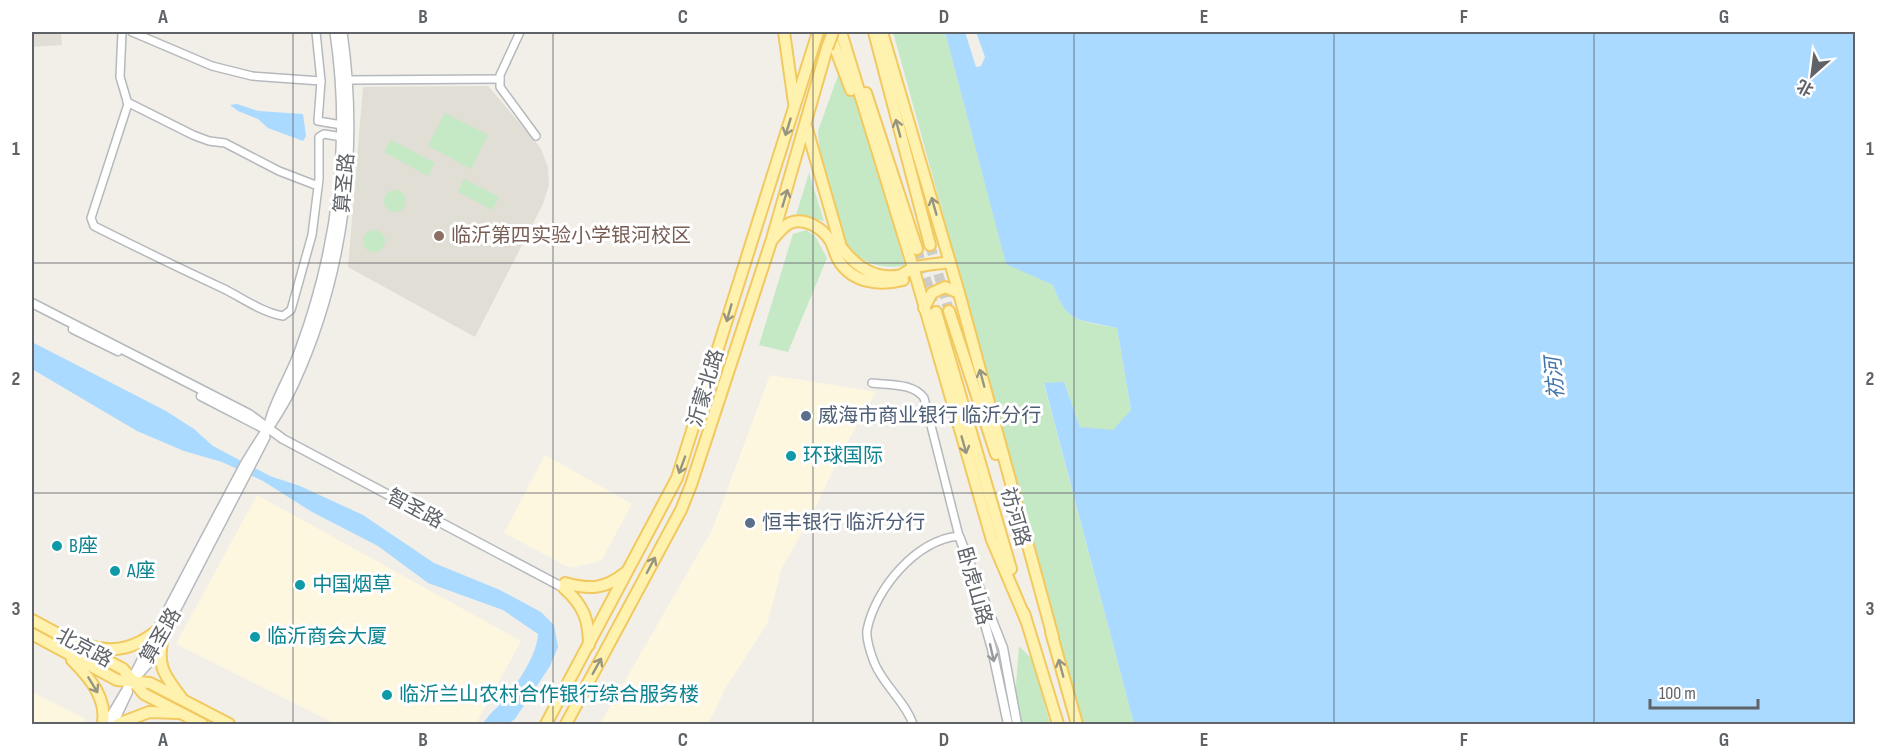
<svg xmlns="http://www.w3.org/2000/svg" width="1887" height="756" viewBox="0 0 1887 756" font-family="'Sofia Sans Condensed','Noto Sans SC',sans-serif">
	<rect width="100%" height="100%" fill="#f1efe8"/>
	<g fill="#fef7e0">
		<path d="M770 375 876 392 842 451 812 515 782 568 767 624 726 687 708 724H600L712 530Z"/>
		<path d="M545 455 632 504 601 561 570 568 504 533Z"/>
		<path d="M257 495 521 641 476 724H336L176 644Z"/>
		<path d="M32 692 86 719 83 724H32Z"/>
	</g>
	<g fill="#e1ded6">
		<path d="M32 32H61L62 45 32 47Z"/>
		<path d="M488 86 540 147 548 167 549 185 543 204 475 337 348 267 363 87Z"/>
	</g>
	<g fill="#c5e8c5">
		<path d="M893 32H945L1006 263 1053 285C1066 323 1081 321 1117 328L1131 411 1113 431 1080 427 1064 382 1044 384 1134 724H1083Z"/>
		<path d="M845 56 905 266C880 269 861 264 845 243L820 157 818 131Z"/>
		<path d="M445 113 488 135 471 169 428 146Z"/>
		<path d="M391 140 435 163 428 176 384 152Z"/>
		<path d="M809 173 824 221 796 215Z"/>
		<path d="M464 179 499 197 492 210 458 192Z"/>
		<circle cx="395" cy="201" r="11"/>
		<path d="M806 230 815 236 827 258 788 352 759 345 793 234Z"/>
		<circle cx="374" cy="241" r="11"/>
		<path d="M1019 646 1032 659 1050 724H1022L1015 698Z"/>
	</g>
	<g fill="#aadaff">
		<path d="M945 32H965L976 67 981 66 985 57 976 32H1855V724H1134L1044 383 1064 382 1080 427 1113 430 1131 410 1117 328C1080 319 1067 325 1053 285L1006 264Z"/>
		<path d="M237 104 258 111 303 114 306 136 303 141 268 128 258 119 238 111 230 105Z"/>
		<path d="M32 342 166 411 194 429 213 446 270 476 300 486 363 515 434 563 500 590 541 612 554 625 558 647 550 666 515 719 508 724H483C488 715 495 710 501 703 516 686 537 656 538 634L503 610 428 583 378 546 312 512 263 481 222 462 184 451 137 431 32 369Z"/>
	</g>
	<g fill="none" stroke-linecap="round" stroke-linejoin="round">
		<g stroke="#ccccc8" stroke-width="10" stroke-dasharray="10 5" stroke-linecap="butt">
			<path d="M930 245 949 311"/>
			<path d="M917 249 936 312"/>
		</g>
		<defs>
			<g id="minor">
				<path d="M122 32 120 77 128 104 91 218 94 226C136 247 177 267 220 287 240 296 260 312 283 316L291 310 312 235 319 179V137L324 134 342 137"/>
				<path d="M132 32 212 66 252 76 321 81"/>
				<path d="M316 32 321 81 318 121 342 125"/>
				<path d="M520 32 500 75V87L536 136"/>
				<path d="M347 80 500 79"/>
				<path d="M127 102 193 135 209 141 225 143 279 171 318 186"/>
				<path d="M872 383C889 385 914 383 924 398L959 536C916 540 875 589 867 630 866 638 871 654 874 662 883 685 905 701 913 724"/>
			</g>
			<g id="tertiary">
				<path d="M32 303 249 414 283 439 564 588"/>
				<path d="M73 329 118 351"/>
				<path d="M201 396 261 427"/>
				<path d="M959 536 1003 648 1017 724"/>
				<path d="M974 585 992 649 1008 724"/>
				<path d="M106 724 131 682"/>
				<path d="M113 724 128 692"/>
			</g>
			<g id="secondary">
				<path d="M270 421C277 396 292 374 300 350 338 247 351 140 335 32"/>
				<path d="M139 673 148 663 265 437"/>
				<path d="M131 682C167 611 204 542 241 472 257 441 280 415 294 383 344 274 359 150 342 32"/>
			</g>
			<g id="primary">
				<path d="M784 32 794 103"/>
				<path d="M829 32 851 90"/>
				<path d="M841 32 916 277 992 540 1026 620"/>
				<path d="M874 32 930 245"/>
				<path d="M882 32 959 293 1053 637"/>
				<path d="M866 93 917 249"/>
				<path d="M807 129 841 247C855 266 876 281 901 275 905 273 909 270 913 268 925 264 939 264 950 262"/>
				<path d="M773 239C777 234 784 226 790 223 805 217 822 228 830 240 834 247 835 255 839 261 853 283 880 286 903 280"/>
				<path d="M924 308 932 293 945 287 959 293"/>
				<path d="M949 311 996 454"/>
				<path d="M936 312 1011 569"/>
				<path d="M565 583C590 590 605 589 625 573"/>
				<path d="M564 588C583 605 589 619 589 645"/>
				<path d="M1024 613 1058 724"/>
				<path d="M32 620 123 669 144 694 202 724"/>
				<path d="M1051 632 1077 724"/>
				<path d="M164 633C156 663 162 673 181 697"/>
				<path d="M32 634 117 680 150 683 229 724"/>
				<path d="M89 646C116 654 137 647 158 630"/>
				<path d="M72 660C90 678 107 698 103 724"/>
				<path d="M118 724 149 712 178 713"/>
				<path d="M546 724 677 478 818 32"/>
				<path d="M566 724 681 510 691 485 772 239 827 48"/>
			</g>
		</defs>
		<use href="#minor" stroke="#b5b8bc" stroke-width="10"/>
		<use href="#tertiary" stroke="#b5b8bc" stroke-width="11"/>
		<use href="#secondary" stroke="#b6babf" stroke-width="12"/>
		<use href="#primary" stroke="#f2c960" stroke-width="14"/>
		<use href="#minor" stroke="#fff" stroke-width="7"/>
		<use href="#tertiary" stroke="#fff" stroke-width="8"/>
		<use href="#secondary" stroke="#fff" stroke-width="9"/>
		<use href="#primary" stroke="#fff2af" stroke-width="10"/>
		<defs>
			<path id="primary-bridge" d="M827 48 833 32"/>
		</defs>
		<use href="#primary-bridge" stroke="#f2c960" stroke-width="14" stroke-linecap="butt"/>
		<use href="#primary-bridge" stroke="#fff2af" stroke-width="10"/>
	</g>
	<defs><path id="oneway-shaft" d="M-6 0H5M1.5-3L5.5 0L1.5 3" fill="none" stroke-width="1.6" stroke-linecap="round" stroke-linejoin="round" transform="scale(1.5)"/></defs>
	<g stroke="#979581">
		<use href="#oneway-shaft" transform="translate(788 127) rotate(107)"/>
		<use href="#oneway-shaft" transform="translate(898 128) rotate(-105)"/>
		<use href="#oneway-shaft" transform="translate(785 198) rotate(-73)"/>
		<use href="#oneway-shaft" transform="translate(934 206) rotate(-106)"/>
		<use href="#oneway-shaft" transform="translate(729 313) rotate(106)"/>
		<use href="#oneway-shaft" transform="translate(982 378) rotate(-105)"/>
		<use href="#oneway-shaft" transform="translate(964 445) rotate(74)"/>
		<use href="#oneway-shaft" transform="translate(682 465) rotate(110)"/>
		<use href="#oneway-shaft" transform="translate(651 565) rotate(-62)"/>
		<use href="#oneway-shaft" transform="translate(597 666) rotate(-61)"/>
		<use href="#oneway-shaft" transform="translate(1061 668) rotate(-105)"/>
		<use href="#oneway-shaft" transform="translate(93 685) rotate(59)"/>
	</g>
	<use stroke="#979a9d" href="#oneway-shaft" transform="translate(992 653) rotate(77)"/>
	<path fill="none" stroke="#5f6368" stroke-width="1.5" stroke-opacity="0.55" d="M293 32V724M553 32V724M813 32V724M1074 32V724M1334 32V724M1594 32V724M32 263H1856M32 493H1856"/>
	<circle fill="#8d6e63" stroke="#fff" stroke-width="2" cx="439" cy="236" r="6"/>
	<g fill="#5c6f8a" stroke="#fff" stroke-width="2">
		<circle cx="806" cy="416" r="6"/>
		<circle cx="750" cy="523" r="6"/>
	</g>
	<g fill="#0f9aa8" stroke="#fff" stroke-width="2">
		<circle cx="791" cy="456" r="6"/>
		<circle cx="57" cy="546" r="6"/>
		<circle cx="115" cy="571" r="6"/>
		<circle cx="300" cy="585" r="6"/>
		<circle cx="255" cy="637" r="6"/>
		<circle cx="387" cy="695" r="6"/>
	</g>
	<g text-anchor="middle" dominant-baseline="central" stroke-width="6" stroke-linejoin="round" paint-order="stroke">
		<g font-size="20" fill="#5f6368" stroke="#fff">
			<text transform="translate(345 183) rotate(-85)">算圣路</text>
			<text transform="translate(706 388) rotate(-73)">沂蒙北路</text>
			<text transform="translate(415 509) rotate(28)">智圣路</text>
			<text transform="translate(1015 517) rotate(74)">祊河路</text>
			<text transform="translate(974 586) rotate(74)">卧虎山路</text>
			<text transform="translate(161 636) rotate(-60)">算圣路</text>
			<text transform="translate(84 648) rotate(28)">北京路</text>
		</g>
		<g font-size="20" fill="#785e54" stroke="#fff" text-anchor="start">
			<text x="451" y="236">临沂第四实验小学银河校区</text>
		</g>
		<g font-size="20" fill="#4e5e75" stroke="#fff" text-anchor="start">
			<text x="818" y="416">威海市商业银行 临沂分行</text>
			<text x="762" y="523">恒丰银行 临沂分行</text>
		</g>
		<g font-size="20" fill="#0d838f" stroke="#fff" text-anchor="start">
			<text x="803" y="456">环球国际</text>
			<text x="69" y="546">B座</text>
			<text x="127" y="571">A座</text>
			<text x="312" y="585">中国烟草</text>
			<text x="267" y="637">临沂商会大厦</text>
			<text x="399" y="695">临沂兰山农村合作银行综合服务楼</text>
		</g>
		<g font-size="21" font-style="italic" fill="#4174aa" stroke="#fff">
			<text transform="translate(1555 378) rotate(-95)">祊河</text>
		</g>
	</g>
	<rect width="1887" height="756" fill="none" stroke="#ffffff" stroke-width="66"/>
	<g transform="translate(1812 75) rotate(208)" stroke="#ffffff" stroke-width="4.5" paint-order="stroke">
	<path d="M0-4.5L10 22L0 15L-10 22Z" fill="#5f6368"/>
	<text y="-9" font-size="16" font-weight="bold" text-anchor="middle" fill="#5f6368">北</text>
	</g>
	<path d="M1650 699v9h108v-9" fill="none" stroke="#5f6368" stroke-width="3"/>
	<text x="1659" y="699" font-size="18" fill="#5f6368" stroke="#ffffff" stroke-width="4.5" paint-order="stroke">100 m</text>
	<rect x="33" y="33" width="1821" height="690" fill="none" stroke="#5f6368" stroke-width="2"/>
	<g font-size="20" text-anchor="middle" font-weight="bold" fill="#5f6368">
		<text x="163" y="23">A</text>
		<text x="423" y="23">B</text>
		<text x="683" y="23">C</text>
		<text x="944" y="23">D</text>
		<text x="1204" y="23">E</text>
		<text x="1464" y="23">F</text>
		<text x="1724" y="23">G</text>
		<text x="16" y="155">1</text>
		<text x="1870" y="155">1</text>
		<text x="16" y="385">2</text>
		<text x="1870" y="385">2</text>
		<text x="16" y="615">3</text>
		<text x="1870" y="615">3</text>
		<text x="163" y="746">A</text>
		<text x="423" y="746">B</text>
		<text x="683" y="746">C</text>
		<text x="944" y="746">D</text>
		<text x="1204" y="746">E</text>
		<text x="1464" y="746">F</text>
		<text x="1724" y="746">G</text>
	</g>
</svg>
